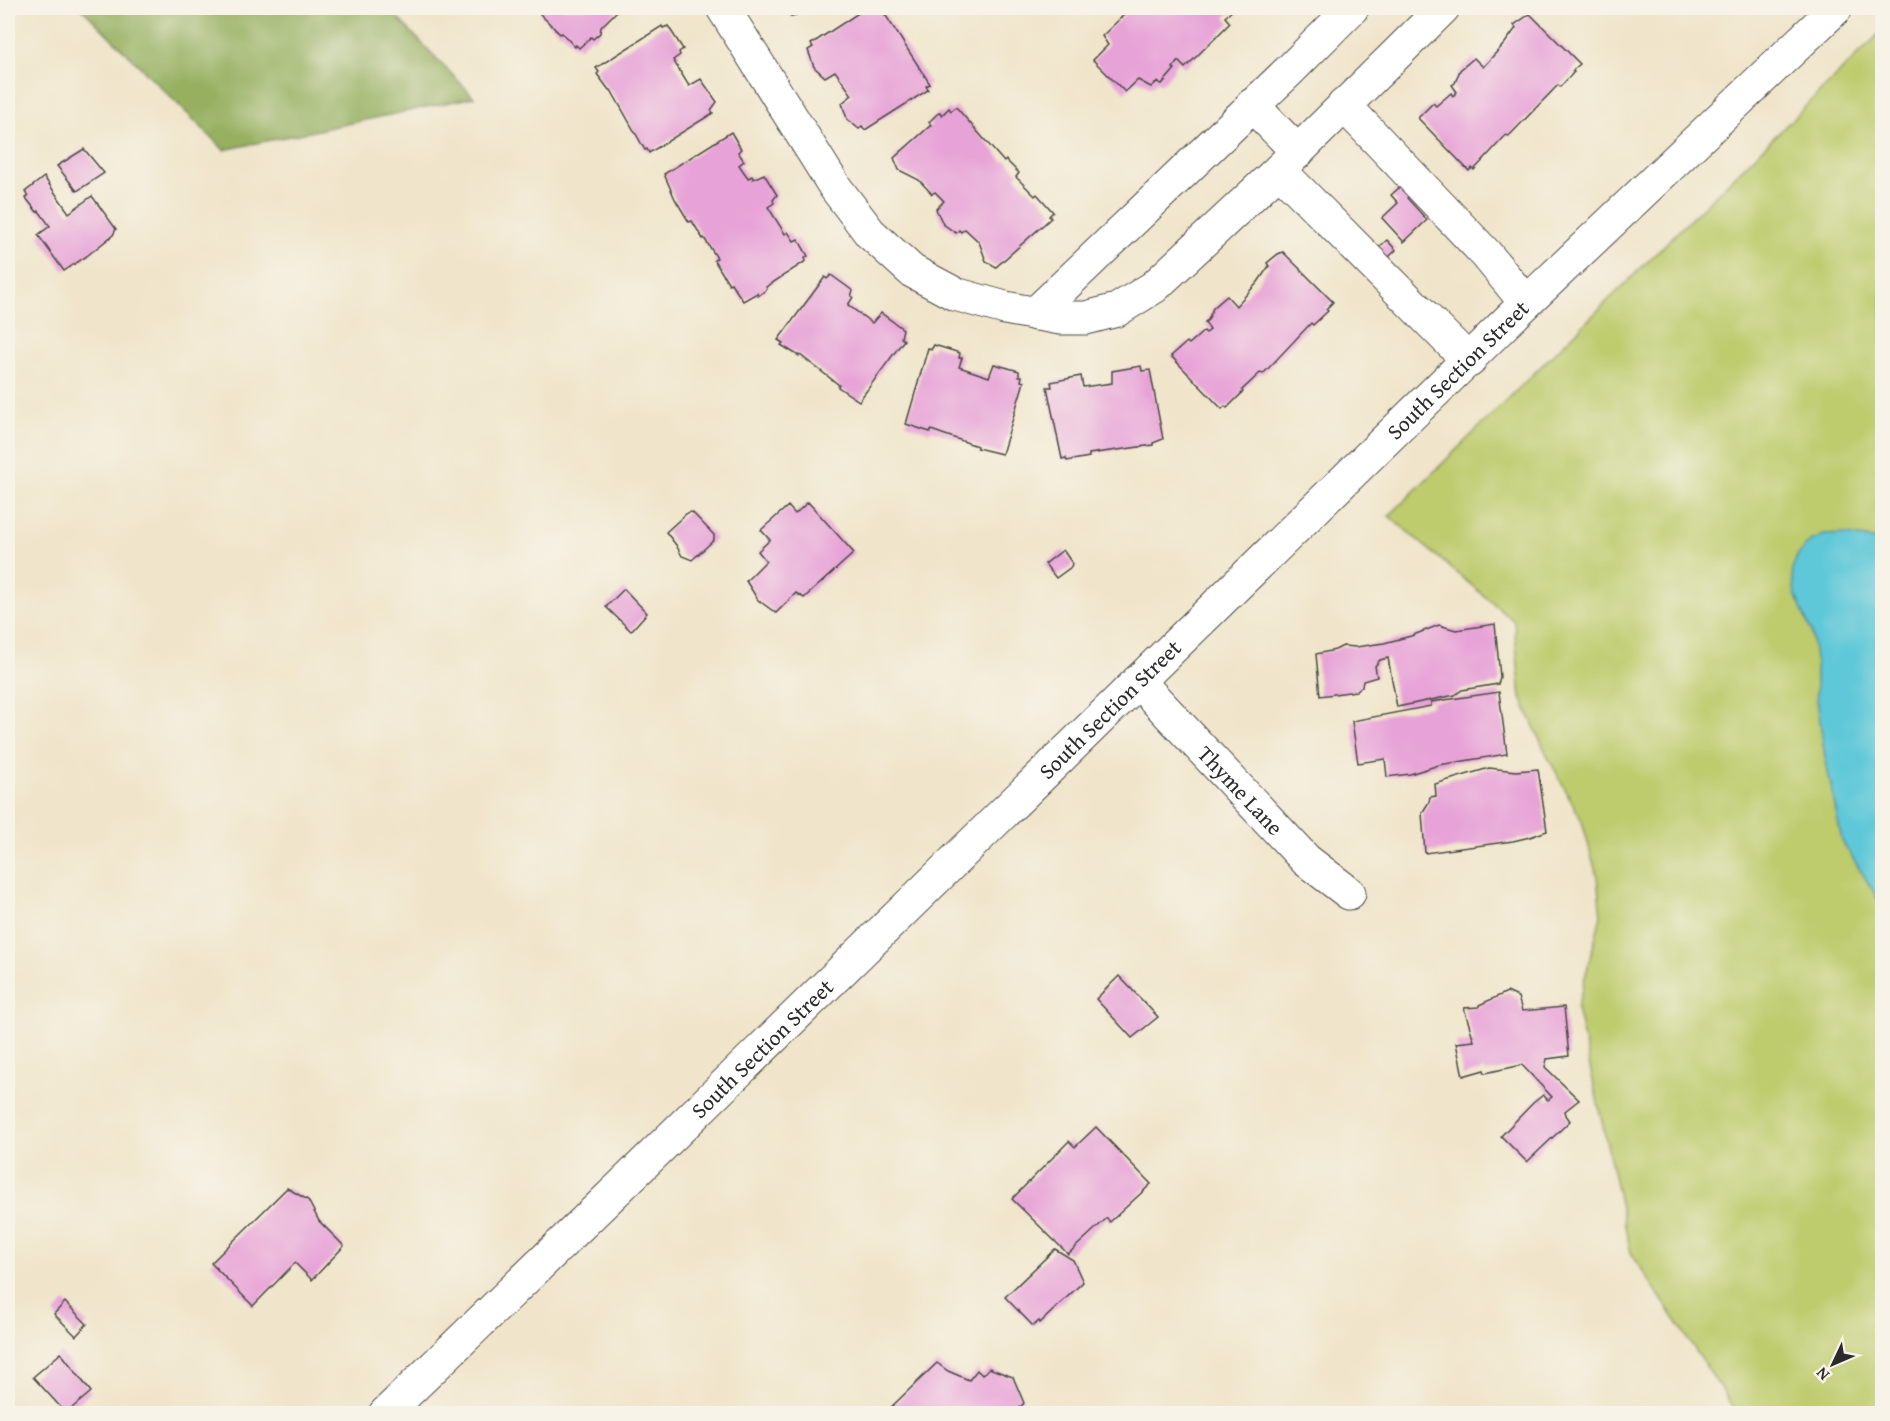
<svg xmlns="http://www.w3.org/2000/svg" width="1890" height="1421" viewBox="0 0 1890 1421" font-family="'Gentium Book Plus',serif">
	<rect width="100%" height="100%" fill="#f7f3e8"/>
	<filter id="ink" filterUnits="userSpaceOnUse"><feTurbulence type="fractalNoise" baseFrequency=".0167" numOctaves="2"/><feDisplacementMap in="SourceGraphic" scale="12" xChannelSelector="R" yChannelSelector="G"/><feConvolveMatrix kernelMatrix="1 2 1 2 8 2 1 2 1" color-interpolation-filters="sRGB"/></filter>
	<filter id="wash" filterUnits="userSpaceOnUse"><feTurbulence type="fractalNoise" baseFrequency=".008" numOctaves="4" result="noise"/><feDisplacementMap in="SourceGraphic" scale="24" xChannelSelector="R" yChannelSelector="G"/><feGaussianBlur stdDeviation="1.35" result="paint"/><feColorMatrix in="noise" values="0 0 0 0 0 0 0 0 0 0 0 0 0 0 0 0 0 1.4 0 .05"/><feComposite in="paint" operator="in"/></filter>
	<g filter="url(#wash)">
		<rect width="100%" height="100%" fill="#f0e5ca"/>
		<path fill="#becc6e" stroke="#747c4c" stroke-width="1.5" d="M1882 31V1413H1737L1631 1253 1577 1008 1601 916 1597 876 1582 821 1547 755 1521 698 1514 621 1389 516Z"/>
		<path fill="#96b061" stroke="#606e46" stroke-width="1.5" d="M81 8H388L474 97 224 150Z"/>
		<path fill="#5ec8d8" stroke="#447a82" stroke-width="1.5" d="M1842 534 1882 541V911L1877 897 1842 841 1825 757 1816 692V666L1811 631 1795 594 1792 570 1797 556 1810 541 1824 535Z"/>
		<g id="blocks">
			<g fill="#e7a2d7">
				<path d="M540 8H620L601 27 600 33 593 39 591 37 579 48 576 45 575 47 562 33 560 34 540 14 543 10Z"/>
				<path d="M783 8H808L792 17Z"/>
				<path d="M866 8H881L930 84 926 86 928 90 865 130 862 126 859 129 847 119 842 103 852 95 835 71 825 77 814 67 808 50 813 47 811 44Z"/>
				<path d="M1125 8H1235L1225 17 1230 23 1185 68 1178 61 1173 68 1175 69 1162 84 1157 82 1151 87 1138 80 1125 92 1093 60 1108 45 1102 36 1128 11Z"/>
				<path d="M1530 14 1580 64 1572 71 1574 72 1560 87 1558 85 1509 136 1506 135 1474 170 1472 168 1469 171 1418 118 1433 103 1436 106 1451 93 1453 96 1457 92 1452 85 1455 83 1460 70 1474 58 1483 67 1505 43 1516 28 1514 25Z"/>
				<path d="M662 26 663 28 668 26 683 49 679 52 680 55 673 60 689 86 701 79 717 102 711 110 713 113 649 153 647 149 645 150 611 90H609L597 74 599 72 596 68Z"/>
				<path d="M956 107 1004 162 1006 160 1019 173 1016 177 1035 196 1037 194 1053 212 1049 216 1051 218 996 267 986 261 979 242 965 229 961 232 959 230 956 233 943 224 936 209 944 201 935 192 932 194 919 180 899 170 894 158 931 125 929 122 936 115 940 112 942 115 949 108 951 111Z"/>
				<path d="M731 132 741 149 738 152 744 161 739 165 748 178 752 176 753 179 764 174 777 195 773 200 774 203 768 207 785 234 788 232 794 241 798 239 808 256 805 258 806 261 766 287 767 289 758 296 757 293 743 301 731 283 729 284 714 260 717 258 704 238 703 239 692 221 689 222 675 199 664 174Z"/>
				<path d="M84 149 104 173 77 191 57 166Z"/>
				<path d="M44 177 69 213 92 196 116 229 113 235 88 255 64 271 38 235 50 226 39 211 37 212 26 198 28 196 25 192Z"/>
				<path d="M1401 186 1410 196 1407 198 1427 220 1404 242 1382 218 1398 203 1391 195Z"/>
				<path d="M1387 240 1396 250 1386 260 1377 249Z"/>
				<path d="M1283 252 1333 302 1326 309 1328 311 1313 325 1311 323 1263 374 1260 373 1242 390 1243 392 1227 408 1225 406 1222 409 1171 356 1187 342 1189 344 1204 331 1206 333 1210 330 1205 322 1208 320 1213 308 1227 296 1236 306 1258 282 1269 266 1267 263 1278 254Z"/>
				<path d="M831 275 853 291 851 296 853 297 848 305 872 323 881 313 903 329 901 338 904 340 859 401 838 387 839 385 800 355 799 356 781 345 783 343 778 340 825 277 827 279Z"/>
				<path d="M934 345 960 353 959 358H962L959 367 989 377 994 364 1019 371V376H1022L1021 381 1024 382 1002 454 977 448V446L931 430 930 432 906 424 928 348 931 350Z"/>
				<path d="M1141 366 1142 371 1150 370 1163 439 1153 443V445L1089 454V457L1067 461 1066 458 1062 459 1047 387H1052L1051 382 1081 376 1083 387 1112 383V371Z"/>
				<path d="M808 502 854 553 804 598 796 593 776 613 758 600 746 581 766 561 758 551 770 540 761 530 788 506 795 514Z"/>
				<path d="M692 512 714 535V540L692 560 682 556 676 545 666 532 687 513Z"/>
				<path d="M1063 550 1072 563 1071 567 1056 578 1045 564Z"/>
				<path d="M624 589 647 613 631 631 606 607Z"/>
				<path d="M1495 624 1500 677 1498 684 1462 690 1455 695 1397 707 1388 658 1380 660 1375 666 1377 677 1363 681 1362 686 1356 691 1320 696 1316 654 1335 650 1343 646 1356 647 1384 643 1411 636 1439 625 1456 630Z"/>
				<path d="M1499 692 1507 754 1439 765 1410 774 1387 777 1385 759 1358 763 1352 721 1431 706V702Z"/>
				<path d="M1489 768 1516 771 1538 769 1547 831 1530 837 1513 841 1425 853 1422 813 1429 802 1430 797 1436 796 1435 784Z"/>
				<path d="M1119 976 1158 1017 1132 1038 1096 999Z"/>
				<path d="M1507 992 1518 997 1522 1011 1564 1007 1569 1056 1547 1059 1545 1067 1579 1100 1565 1111 1566 1115 1570 1121 1527 1162 1501 1136 1533 1103 1543 1095 1548 1100 1552 1097 1522 1065 1485 1073 1484 1070 1463 1076 1456 1043 1474 1041 1464 1008 1479 1007V1005Z"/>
				<path d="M1096 1127 1151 1184 1110 1222 1107 1218 1068 1254 1012 1199 1069 1141 1075 1147Z"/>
				<path d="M287 1188 308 1200 319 1221 344 1246 312 1280 295 1263 253 1306 211 1263Z"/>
				<path d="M1055 1249 1073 1260 1083 1282 1040 1323 1039 1321 1033 1326 1005 1297Z"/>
				<path d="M65 1302 87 1324 76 1336 54 1314Z"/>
				<path d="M61 1353 91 1392 66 1413 33 1377Z"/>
				<path d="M937 1363 948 1371 969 1380 977 1370 982 1375 989 1368 1013 1377 1024 1403 1015 1413H887L886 1412Z"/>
			</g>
		</g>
	</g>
	<g filter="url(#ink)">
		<use href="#blocks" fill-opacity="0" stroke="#494743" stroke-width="1.5"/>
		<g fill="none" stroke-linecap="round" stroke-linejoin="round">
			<defs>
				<g id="minor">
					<path d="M723 8 835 187 870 233 912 271 955 294 1005 308 1060 318H1086L1117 310 1154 287 1279 170 1443 8"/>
					<path d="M1252 105 1298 152"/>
					<path d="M1344 105 1486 254 1526 303"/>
					<path d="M1279 170 1469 361"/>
					<path d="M1035 314 1291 69 1352 8"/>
					<path id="s1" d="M1138 681 1306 860 1349 893"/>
					<path id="s2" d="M385 1414 620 1187 1526 303 1836 8"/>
				</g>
			</defs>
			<use href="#minor" stroke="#494743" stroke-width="35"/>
			<path stroke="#494743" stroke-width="4" stroke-dasharray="1.5 4.5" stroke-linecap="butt" d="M8 1399 20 1414"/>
			<use href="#minor" stroke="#fff" stroke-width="33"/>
		</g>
	</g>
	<g text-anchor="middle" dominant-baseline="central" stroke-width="6" stroke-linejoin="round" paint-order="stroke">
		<g font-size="22" fill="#2b2b2b" stroke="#f7f3e8">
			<text stroke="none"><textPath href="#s2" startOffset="1497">South Section Street</textPath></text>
			<text stroke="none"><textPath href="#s2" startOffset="1011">South Section Street</textPath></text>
			<text stroke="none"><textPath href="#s1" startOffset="150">Thyme Lane</textPath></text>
			<text stroke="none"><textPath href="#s2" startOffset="525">South Section Street</textPath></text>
		</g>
	</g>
	<rect width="1890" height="1421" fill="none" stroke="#f7f3e8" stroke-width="30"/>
	<g transform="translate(1833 1364) rotate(226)" stroke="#f7f3e8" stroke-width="4.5" paint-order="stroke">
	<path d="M0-4.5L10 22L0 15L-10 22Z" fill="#2b2b2b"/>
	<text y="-9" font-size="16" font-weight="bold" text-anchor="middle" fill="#2b2b2b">N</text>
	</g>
</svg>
